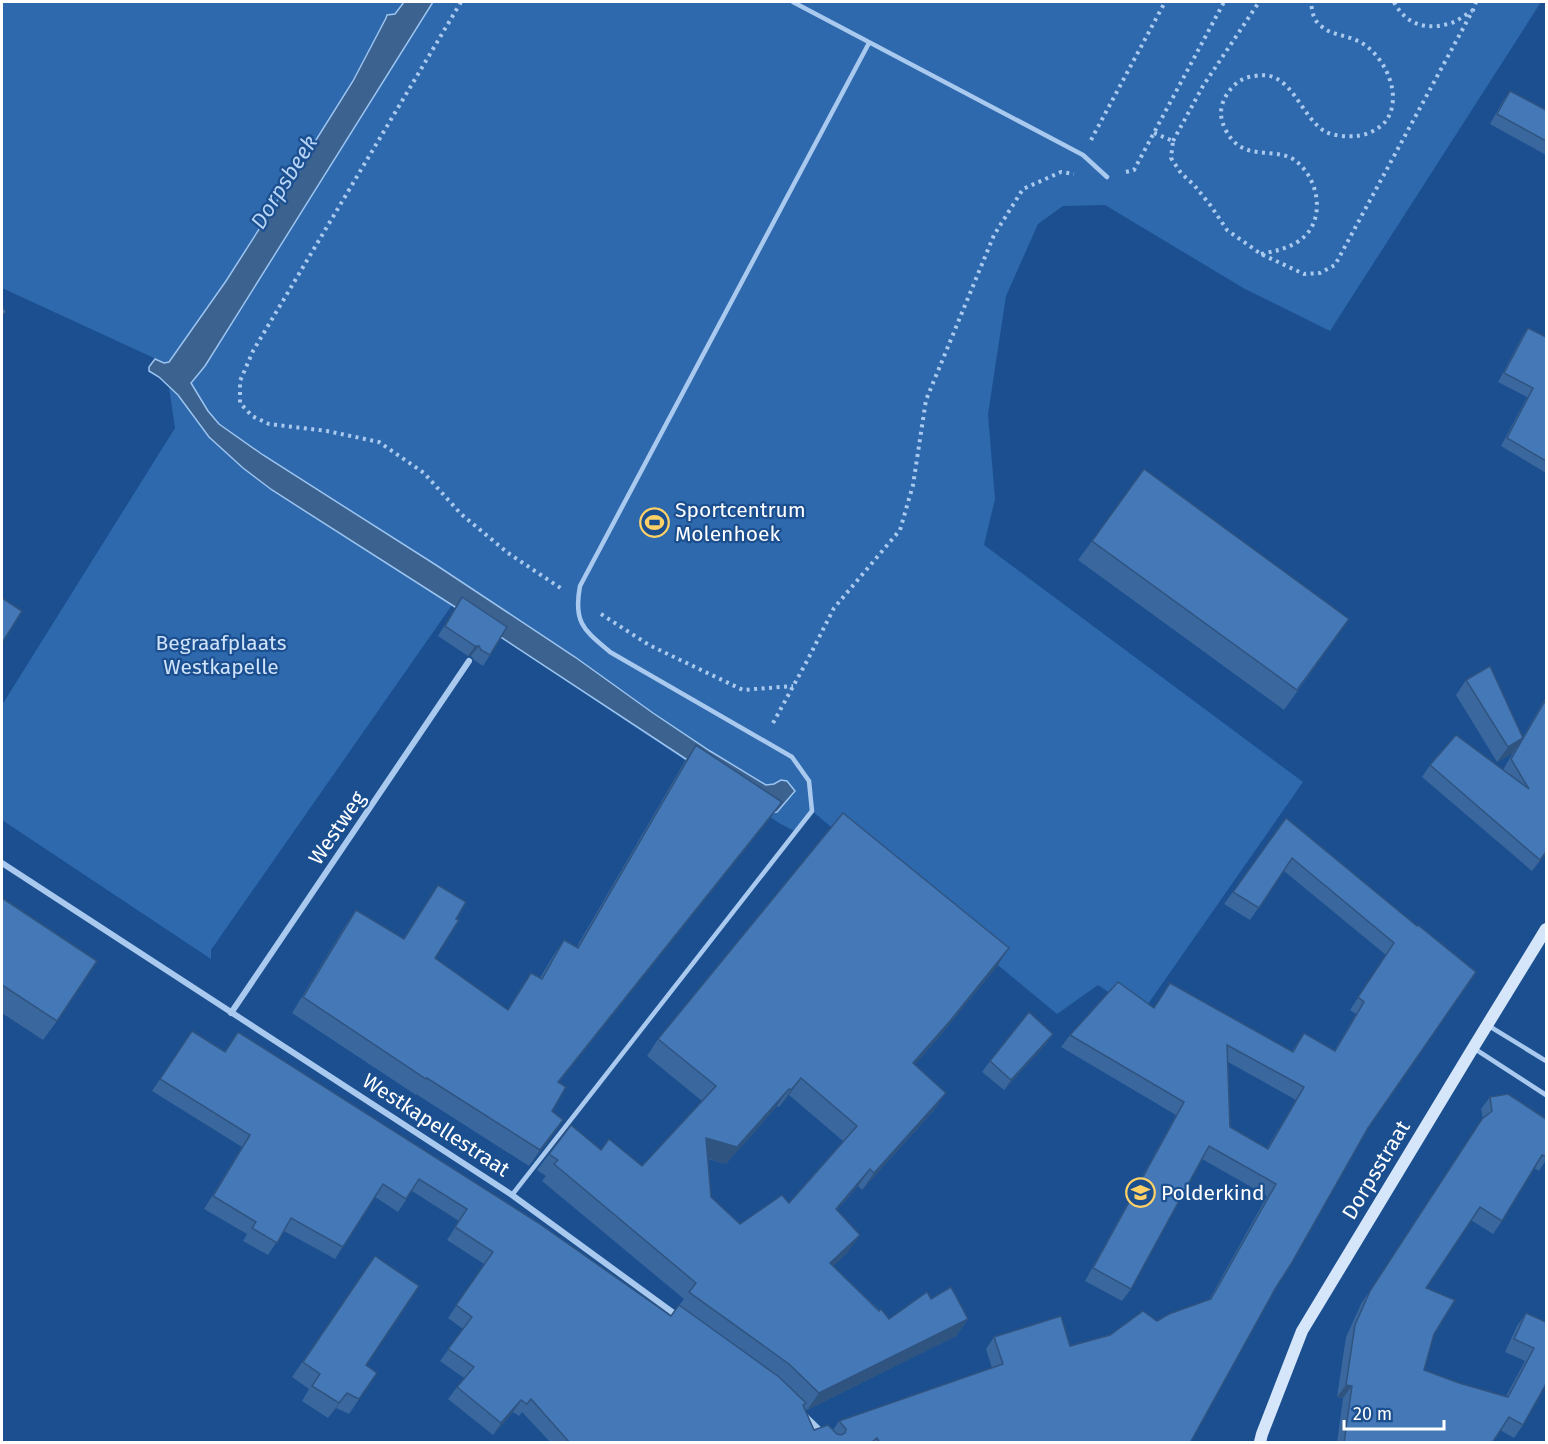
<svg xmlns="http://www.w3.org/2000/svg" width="1548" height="1444" viewBox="0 0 1548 1444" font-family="'Fira Sans',sans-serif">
	<rect width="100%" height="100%" fill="#1b4f8f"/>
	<path fill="#2e69ad" d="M2 2H1541L1330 331 1245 289 1105 205 1063 206 1038 224 1006 296 988 414 995 499 984 545 1303 782 1141 1014 1098 985 1057 1014 812 811 796 832 779 823 452 605 211 950V959L2 820V705L175 428 167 374V364L2 288Z"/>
	<path fill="#3c6290" stroke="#9cc4f0" stroke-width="1.5" d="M404 2H433L205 366 191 383 208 411 219 424 263 455 436 565 575 657 653 713 710 751 766 785 774 784 781 780 787 781 795 791 777 812 770 813 692 763 452 605 272 490 243 468 209 437 178 395 159 377 149 371V367L155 359 164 363 169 362 226 281 311 148 353 81 386 18 387 15 395 14Z"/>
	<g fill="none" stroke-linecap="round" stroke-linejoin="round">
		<g stroke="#a9c9ee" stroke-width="4" stroke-dasharray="3 4.5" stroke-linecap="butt">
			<path d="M461 2 253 351 240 381V403L252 416 269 424 327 431 379 442 424 473 461 514 508 553 562 589"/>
			<path d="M1394 2C1406 25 1427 31 1451 23 1458 21 1465 15 1472 11"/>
			<path d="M1154 133 1173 141 1171 158 1181 173 1194 185 1211 206 1227 230 1261 254 1304 274 1320 273 1335 265 1473 10 1476 2"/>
			<path d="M1091 140 1165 2"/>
			<path d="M1173 141 1203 86 1259 2"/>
			<path d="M1126 172 1134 170 1224 2"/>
			<path d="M1261 254C1275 251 1287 249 1299 241 1327 222 1320 177 1293 159 1278 150 1257 156 1241 147 1230 141 1221 125 1221 113 1221 101 1229 89 1238 82 1244 78 1248 77 1255 76 1292 68 1300 118 1326 132 1334 136 1348 137 1357 136 1366 135 1378 130 1385 122 1405 97 1384 53 1358 41 1346 35 1331 35 1321 26 1313 20 1312 11 1311 2"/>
			<path d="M601 614 649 645 743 690 793 686"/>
			<path d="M773 723 807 661 834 608 900 530 913 485 926 400 994 235 1023 189 1061 172 1074 174"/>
		</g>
		<g stroke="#a9c9ee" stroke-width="4.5">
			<path d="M793 2 1083 155 1107 177"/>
			<path d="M1489 1026 1546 1061"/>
			<path d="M1475 1049 1546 1095"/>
			<path d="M512 1195 812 811 809 781 792 757 610 652C584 630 573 623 580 586L869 43"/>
		</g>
		<g stroke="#a9c9ee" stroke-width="6">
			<path d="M2 863 512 1195 679 1317"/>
			<path d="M231 1013 469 661"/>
			<path d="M805 1416 832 1442"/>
		</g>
		<path stroke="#d6e6fa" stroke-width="12" d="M1260 1442 1262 1434 1302 1331 1473 1048 1546 929"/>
	</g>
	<g fill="#3a679d" fill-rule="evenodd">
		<path d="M1510 91 1546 110V155L1490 124 1503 101Z"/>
		<path d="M1528 328 1546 337V473L1501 446 1527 397 1498 382 1522 337Z"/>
		<path d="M1092 541 1349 619 1284 710 1078 560Z"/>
		<path d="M462 597 490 655 483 666 474 660 471 656H468L438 636Z"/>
		<path d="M1466 680 1523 737 1546 697V854L1532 871 1422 777 1430 765 1503 770 1514 751 1513 753 1497 762 1456 695Z"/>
		<path d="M696 745 771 817 559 1082 552 1111V1136L529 1166 416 1094V1095L292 1013 345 926 356 910 403 939 438 885 456 919 435 958 507 1010 531 973 540 978 553 956 564 940 576 948 685 761Z"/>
		<path d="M1286 818 1417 926 1368 1128 1275 1289 1190 1443H551L522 1412 519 1416 513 1412 493 1435 448 1399 464 1378 440 1361 463 1329 448 1318 484 1264 447 1240 459 1221 412 1191 398 1212 375 1197 335 1259 284 1231 268 1255 243 1241 247 1234 204 1209 242 1147 152 1091 192 1031 225 1051 671 1316 684 1299 542 1181 546 1176 537 1170 549 1154 601 1150 642 1166 702 1101 647 1056 658 1039 1009 948 998 965 938 1038 914 1065 934 1110 862 1190 858 1186 837 1210 848 1252 833 1266 889 1319 931 1299 968 1319 956 1336 807 1410 804 1407 814 1430H833L839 1421 992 1368 986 1349 994 1337 1070 1346 1157 1321 1209 1300 1267 1196 1202 1159 1131 1289 1122 1301 1085 1281 1176 1115 1061 1047 1070 1035 1153 1008 1292 1051 1304 1033 1334 1051 1356 1014 1350 1010 1386 955 1284 871 1250 920 1224 904ZM1228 1062 1296 1100 1267 1148 1230 1127ZM789 1095 843 1141 789 1203 740 1224 711 1197 708 1159 726 1164 777 1106 779 1107Z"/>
		<path d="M2 898 57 1021 43 1040 2 1013Z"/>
		<path d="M1053 1034 1046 1044 1004 1090 982 1072 990 1061Z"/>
		<path d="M1490 1097 1546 1119V1160L1539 1171 1534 1168 1502 1221 1493 1234 1471 1220 1426 1288 1434 1334 1424 1370 1459 1383 1506 1396 1525 1361 1505 1352 1517 1326 1526 1313 1546 1322 1523 1425 1514 1438 1500 1430 1492 1443H1337L1343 1398 1337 1397 1346 1337 1361 1304 1483 1119 1481 1109Z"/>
		<path d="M375 1256 366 1365 377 1373 349 1414 336 1408 328 1418 302 1401 309 1389 292 1377Z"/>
	</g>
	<g fill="#305480">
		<path d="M475 646H479L471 656H468Z"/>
		<path d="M1523 738 1513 753 1497 762 1508 747Z"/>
		<path d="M782 802 771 817 547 1097 558 1082Z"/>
		<path d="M1546 852V854L1532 871 1540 860Z"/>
		<path d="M1009 948 998 965 938 1038 901 1080 913 1063Z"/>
		<path d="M1053 1034 1046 1044 1004 1090 1011 1080Z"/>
		<path d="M801 1078 789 1095 779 1107 791 1090Z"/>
		<path d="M789 1089 777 1106 726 1164 694 1154 706 1138Z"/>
		<path d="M946 1093 934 1110 862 1190 874 1173Z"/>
		<path d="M563 1120 552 1136 529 1166 540 1150Z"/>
		<path d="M870 1169 858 1186 824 1225 836 1209Z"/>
		<path d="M860 1235 848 1252 818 1280 830 1263Z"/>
		<path d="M968 1319 956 1336 807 1410 819 1393Z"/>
		<path d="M1346 1385 1352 1386 1343 1398 1337 1397Z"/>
		<path d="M347 1393 336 1408 328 1418 339 1403Z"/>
		<path d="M521 1400 513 1412 493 1435 501 1423Z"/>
	</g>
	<g fill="#4478b7" stroke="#305480" stroke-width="1.5" fill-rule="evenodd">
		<path d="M1510 91 1546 110V141L1497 114Z"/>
		<path d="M2 306 6 312 2 315Z"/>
		<path d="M1528 328 1546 337V461L1507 438 1533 388 1504 373Z"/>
		<path d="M1144 469 1349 619 1297 690 1092 541Z"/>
		<path d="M462 597 507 627 490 655 481 650 479 646H475L445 626Z"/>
		<path d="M2 598 22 611 2 643Z"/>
		<path d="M1490 666 1523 738 1508 747 1466 680Z"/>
		<path d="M1546 699V852L1540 860 1430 765 1456 735 1529 789 1511 759Z"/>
		<path d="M696 745 782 802 558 1082 566 1087 552 1111 563 1120 540 1150 427 1078 426 1079 303 997 356 910 404 939 438 885 466 902 456 919 459 920 435 958 508 1010 531 973 542 979 564 940 578 948Z"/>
		<path d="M843 813 1009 948 950 1021 913 1063 946 1093 874 1173 870 1169 836 1209 860 1235 830 1263 879 1311 881 1309 889 1319 927 1292 931 1299 951 1287 968 1319 819 1393 789 1364 689 1292 696 1283 554 1164 558 1160 549 1154 571 1125 601 1150 609 1139 642 1166 716 1086 658 1039ZM801 1078 857 1126 789 1203 782 1195 740 1224 711 1197 706 1138 737 1147 789 1089 791 1090Z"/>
		<path d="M1286 818 1417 926 1418 925 1476 972 1368 1128 1291 1264 1275 1289 1190 1443H880L877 1438 871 1443H570L531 1399 527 1404 521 1400 501 1423 457 1387 474 1367 448 1349 472 1317 456 1305 493 1252 455 1227 467 1209 419 1179 406 1199 383 1184 343 1247 291 1218 277 1243 252 1228 256 1222 213 1196 250 1135 160 1079 192 1031 225 1052 238 1032 537 1222 671 1316 679 1305 779 1377 806 1403 803 1405 814 1430 828 1425 837 1434 841 1435 845 1433 846 1429 839 1421 1003 1364 994 1337 1061 1316 1070 1346 1110 1335 1143 1311 1157 1321 1169 1314 1211 1299 1276 1184 1209 1146 1131 1289 1093 1268 1184 1102 1070 1035 1118 982 1154 1008 1170 983 1293 1052 1304 1033 1335 1051 1364 1002 1358 997 1394 943 1292 858 1259 908 1233 892ZM1227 1045 1304 1087 1268 1149 1230 1127Z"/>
		<path d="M2 898 97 961 57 1021 2 985Z"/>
		<path d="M1029 1012 1053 1034 1011 1080 990 1061Z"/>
		<path d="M1508 1094 1546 1119V1157L1542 1155 1502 1221 1480 1207 1426 1288 1455 1300 1434 1334 1424 1370 1459 1383 1508 1397 1534 1348 1514 1339 1526 1313 1546 1322V1384L1523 1425 1509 1417 1492 1443H1344L1352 1386 1346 1385 1355 1325 1370 1291 1482 1119 1492 1111 1490 1097Z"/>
		<path d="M375 1256 419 1286 366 1365 377 1373 359 1399 347 1393 339 1403 312 1386 320 1374 303 1362Z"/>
	</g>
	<defs>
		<symbol id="stadium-ring" viewBox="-11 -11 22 22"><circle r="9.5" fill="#1b4f8f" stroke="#ffd166" stroke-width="1.5"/><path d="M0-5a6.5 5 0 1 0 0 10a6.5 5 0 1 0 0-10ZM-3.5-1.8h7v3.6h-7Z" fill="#ffd166"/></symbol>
		<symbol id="school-ring" viewBox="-11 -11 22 22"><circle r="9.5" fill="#1b4f8f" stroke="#ffd166" stroke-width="1.5"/><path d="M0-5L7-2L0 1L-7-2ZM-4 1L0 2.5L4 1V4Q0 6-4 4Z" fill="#ffd166"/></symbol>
	</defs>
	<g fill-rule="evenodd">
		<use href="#stadium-ring" x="638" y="506" width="33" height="33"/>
		<use href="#school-ring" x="1124" y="1176" width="33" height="33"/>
	</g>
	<g text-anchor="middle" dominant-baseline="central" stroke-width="4.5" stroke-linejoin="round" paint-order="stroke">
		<g font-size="21" fill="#fff" stroke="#1b4f8f" text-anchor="start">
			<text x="675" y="510">Sportcentrum<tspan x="675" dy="24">Molenhoek</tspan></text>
			<text x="1161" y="1193">Polderkind</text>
		</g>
		<g font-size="21" fill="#cfe3fa" stroke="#1b4f8f">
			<text x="221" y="643">Begraafplaats<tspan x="221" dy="24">Westkapelle</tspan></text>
		</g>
		<g font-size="21" fill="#fff" stroke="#1b4f8f">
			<text transform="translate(337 828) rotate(-56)">Westweg</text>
			<text transform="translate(436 1125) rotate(33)">Westkapellestraat</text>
			<text transform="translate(1376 1170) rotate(-59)">Dorpsstraat</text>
		</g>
		<g font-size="22" font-style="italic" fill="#b5d3f5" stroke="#1b4f8f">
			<text transform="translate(284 182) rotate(-58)">Dorpsbeek</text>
		</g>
	</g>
	<rect width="1548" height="1444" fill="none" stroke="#ffffff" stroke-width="6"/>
	<path d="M1344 1420v9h100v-9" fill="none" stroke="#ffffff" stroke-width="3"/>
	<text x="1353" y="1420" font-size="18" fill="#ffffff" stroke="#1b4f8f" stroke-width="4.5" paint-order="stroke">20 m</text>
</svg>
